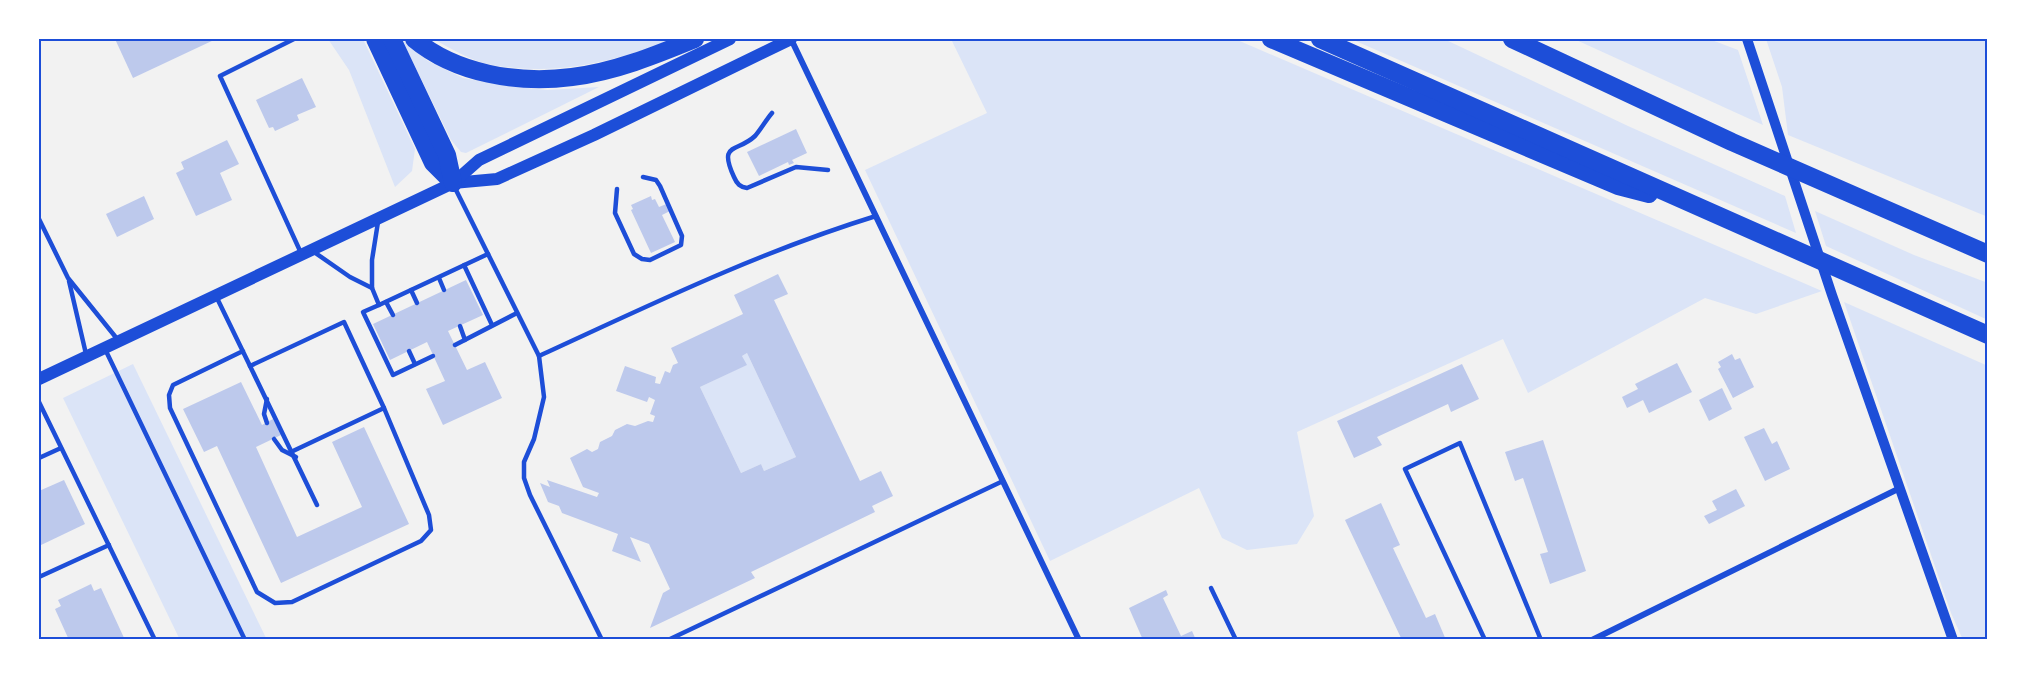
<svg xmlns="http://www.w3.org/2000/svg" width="2027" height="679" viewBox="0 0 2027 679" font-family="'Noto Sans',sans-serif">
	<rect width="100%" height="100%" fill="#f2f2f2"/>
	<g fill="#dbe4f7">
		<path d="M328 39H363L415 149 412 171 395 187 349 70Z"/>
		<path d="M433 39H677C619 58 577 73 515 68 507 67 499 67 492 65 471 61 452 49 433 39Z"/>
		<path d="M951 39H1235L1822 291 1756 314 1705 298 1528 393 1503 339 1297 432 1314 516 1297 544 1247 550 1222 538 1199 488 1050 561 865 170 987 113Z"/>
		<path d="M1351 39H1444L1628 126 1785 196 1796 233Z"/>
		<path d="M1574 39H1709L1738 50 1763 125Z"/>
		<path d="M1766 39H1988V217L1788 135 1782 87Z"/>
		<path d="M402 40 428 61 463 78 508 86 547 90 599 87 466 153 461 152 451 140Z"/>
		<path d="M1815 211 1914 255 1988 283V320L1826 246Z"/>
		<path d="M1844 302 1988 366V640H1963L1951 613Z"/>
		<path d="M747 353 796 457 764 471 761 464 741 473 700 387 746 365 742 356Z"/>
		<path d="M133 364 267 640H180L63 398Z"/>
	</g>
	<g fill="#bdc9ec" fill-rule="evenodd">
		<path d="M115 39H216L133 78Z"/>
		<path d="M302 78 316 107 297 115 299 120 275 131 273 127 269 128 256 100Z"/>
		<path d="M796 129 807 153 792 160 794 163 789 165 788 162 759 176 747 152Z"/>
		<path d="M227 140 239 164 220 173 232 200 196 216 176 173 184 169 181 162Z"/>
		<path d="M144 196 154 219 117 237 106 214Z"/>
		<path d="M651 196 652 200 655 199 659 207 669 203 672 210 662 215 675 242 651 253 631 210 633 209 631 205Z"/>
		<path d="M778 274 788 294 774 300 860 481 881 471 893 496 872 506 875 512 751 572 755 578 650 628 663 593 670 589 649 544 630 537 641 562 612 551 618 534 562 513 559 506 548 502 540 483 550 487 547 480 597 497 599 493 583 487 570 458 587 449 592 452 598 449 600 442 612 436 615 430 627 424 635 426 648 421 653 422 655 416 650 414 655 400 649 397 647 402 616 391 625 366 656 377 655 383 660 384 665 371 670 373 673 365 678 363 671 348 743 314 734 295ZM747 353 796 457 764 471 761 464 741 473 700 387 747 365 742 356Z"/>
		<path d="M466 280 483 315 448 331 467 370 485 362 502 398 443 425 426 389 445 381 427 342 390 360 373 324Z"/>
		<path d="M1732 354 1735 360 1740 358 1754 387 1733 398 1718 369 1721 367 1718 362Z"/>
		<path d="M1677 363 1692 392 1649 413 1643 400 1627 408 1622 397 1638 389 1635 384Z"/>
		<path d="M1462 364 1479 399 1451 412 1448 404 1377 437 1382 445 1354 458 1337 421Z"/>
		<path d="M241 382 262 425 273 419 281 435 256 447 297 537 362 507 332 442 364 427 409 524 281 583 217 446 204 452 183 409Z"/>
		<path d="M1722 388 1732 409 1709 421 1699 400Z"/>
		<path d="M1764 428 1772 444 1777 441 1790 469 1765 481 1744 437Z"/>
		<path d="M1543 440 1586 571 1550 584 1540 554 1548 552 1523 478 1515 481 1505 452Z"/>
		<path d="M64 480 85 524 39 546V491Z"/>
		<path d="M1736 489 1745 506 1709 524 1704 516 1717 510 1712 501Z"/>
		<path d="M1381 503 1400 545 1393 548 1426 618 1435 614 1446 640H1402L1345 520Z"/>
		<path d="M91 584 94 591 101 588 125 640H69L55 609 61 606 58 600Z"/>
		<path d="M1166 590 1168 595 1163 598 1181 636 1192 631 1196 640H1143L1129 608Z"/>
	</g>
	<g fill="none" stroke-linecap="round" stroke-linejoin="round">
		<g stroke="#1d4ed8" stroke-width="4.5">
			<path d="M294 39 220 76 301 253"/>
			<path d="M772 113C766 120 761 129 755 136 737 153 718 142 734 177 737 184 740 187 747 188L796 167 828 170"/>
			<path d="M454 186 539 356 544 397 534 439 524 462V478L530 495 602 640"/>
			<path d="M617 189 615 213 634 254 642 259 650 260 681 245 682 236 660 186 656 180 643 177"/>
			<path d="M39 219 68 278 118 340"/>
			<path d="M378 222 372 260V288L379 305 488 254"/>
			<path d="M314 252 350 277 372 288"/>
			<path d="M464 265 492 325"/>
			<path d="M439 278 444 290"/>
			<path d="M69 281 86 354"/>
			<path d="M411 290 417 303"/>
			<path d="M216 296 250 366 344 322 384 408 429 515 431 530 421 541 292 602 275 603 257 592 170 408 169 395 173 385 243 351"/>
			<path d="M386 302 393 315"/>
			<path d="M379 305 363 312 393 375 433 356"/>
			<path d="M460 326 465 340"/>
			<path d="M455 345 517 313"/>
			<path d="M105 349 245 640"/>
			<path d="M409 351 415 364"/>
			<path d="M539 356C650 305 759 252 876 216"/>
			<path d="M250 366 317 505"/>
			<path d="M39 402 154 638"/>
			<path d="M267 423 264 414 267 399"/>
			<path d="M274 439 282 450 296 457"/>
			<path d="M293 451 384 408"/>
			<path d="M39 458 61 448"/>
			<path d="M39 577 109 545"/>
			<path d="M1211 588 1236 640"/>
			<path d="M668 640 1003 481"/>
			<path d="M1485 640 1405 469 1460 443 1541 640"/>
		</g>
		<g stroke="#1d4ed8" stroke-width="6">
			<path d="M791 39 1079 640"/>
			<path d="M1592 640 1900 488"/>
		</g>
		<path stroke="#1d4ed8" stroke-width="10" d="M1747 39 1832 295 1953 640"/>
		<g stroke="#1d4ed8" stroke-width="12">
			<path d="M453 183 497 179 594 135 791 39"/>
			<path d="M39 379 453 183 479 160 730 39"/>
		</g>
		<g stroke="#1d4ed8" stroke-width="18">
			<path d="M375 39 433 163 453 183"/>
			<path d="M392 39 447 155 453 183"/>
			<path d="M414 39C456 74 518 84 572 77 614 72 656 55 695 39"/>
			<path d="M1271 39 1618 186 1649 194"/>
			<path d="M1320 39 1988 335"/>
			<path d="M1512 39 1732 142 1988 254"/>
		</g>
	</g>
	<rect width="2027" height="679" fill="none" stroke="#ffffff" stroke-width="81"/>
	<rect x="40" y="40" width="1946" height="598" fill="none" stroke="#1d4ed8" stroke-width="2"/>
</svg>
